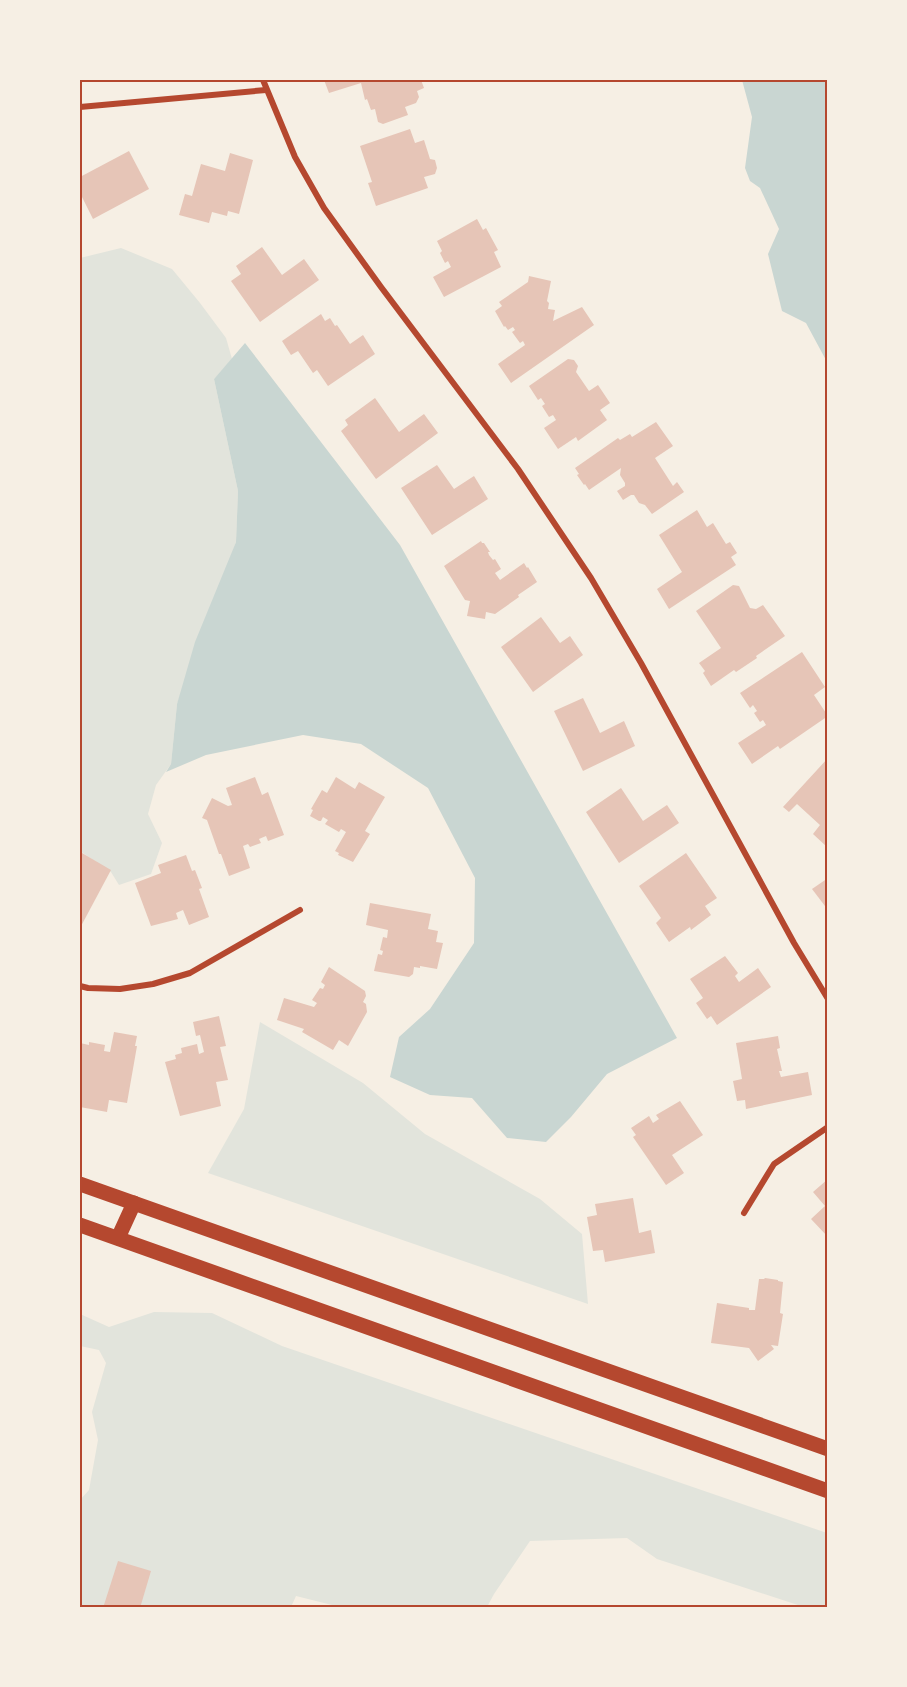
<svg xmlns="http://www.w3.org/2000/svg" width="907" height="1687" viewBox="0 0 907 1687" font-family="Spectral,serif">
	<rect width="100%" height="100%" fill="#f6efe4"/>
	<g fill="#e2e4dc">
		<path d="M121 248 172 269 200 303 226 338 232 359 214 379 238 491 236 542 177 704 171 764 156 785 148 814 162 843 151 874 119 885 111 872 80 851V258Z"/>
		<path d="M260 1022 363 1083 425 1134 540 1199 582 1234 588 1304 208 1173 244 1109Z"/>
		<path d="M154 1312 212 1313 282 1346 827 1533V1607H804L657 1559 627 1538 530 1541 494 1594 487 1607H340L296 1596 291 1607H80V1500L89 1490 98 1440 92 1412 106 1363 99 1350 80 1346V1314L109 1327Z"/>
	</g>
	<g fill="#c9d6d2">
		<path d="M742 80H827V362L806 323 782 311 768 254 779 229 760 188 750 181 745 168 752 117Z"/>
		<path d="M245 343 400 545 677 1038 607 1074 571 1117 546 1142 507 1138 472 1098 430 1095 390 1077 399 1037 430 1009 474 943 475 878 428 788 361 744 303 735 206 755 166 772 171 764 177 704 195 642 236 542 238 491 214 379Z"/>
	</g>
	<g fill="#e6c5b7">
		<path d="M324 80H421L424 88 417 91 419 97 416 103 405 107 408 115 383 124 378 122 375 109 371 110 367 99 365 100 361 83 329 93Z"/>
		<path d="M410 129 415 143 424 140 430 159 435 160 437 168 435 174 424 177 428 188 376 206 368 183 372 182 360 146Z"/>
		<path d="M129 151 149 189 93 219 80 193V177Z"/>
		<path d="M230 153 253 160 239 214 228 211 227 216 212 212 209 223 179 215 185 194 192 196 201 164 225 171Z"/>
		<path d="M477 219 483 230 486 228 498 250 494 252 501 267 444 297 433 277 451 267 448 261 445 263 440 253 442 251 437 241Z"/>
		<path d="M262 247 282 275 304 259 319 280 260 322 231 281 241 274 236 266Z"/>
		<path d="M529 276 551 281 547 301 549 303 548 309 555 310 553 321 582 307 594 325 511 383 498 364 525 345 523 341 520 343 512 332 515 330 513 327 508 330 505 326 504 327 495 311 502 306 499 302 528 282Z"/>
		<path d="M321 314 325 321 330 318 335 326 337 325 350 344 363 335 375 354 328 386 317 370 313 373 298 351 291 355 282 341Z"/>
		<path d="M568 359 574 360 578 366 576 372 589 391 598 385 610 403 600 410 607 420 578 441 576 437 558 449 544 428 556 420 553 415 549 417 542 406 545 404 541 398 538 400 529 386Z"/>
		<path d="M375 398 399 432 424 414 438 433 376 479 341 431 348 425 345 420Z"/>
		<path d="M656 422 673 446 655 458 673 486 677 482 684 492 652 514 645 505 639 503 634 495H631L623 500 617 491 625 486V483L620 475 621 468 589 490 585 484 584 485 577 475 579 474 575 468 618 438 620 440 630 434 632 437Z"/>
		<path d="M437 465 454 489 474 476 488 499 432 535 401 488Z"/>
		<path d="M697 510 707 527 713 523 726 544 730 542 737 553 731 557 736 565 669 609 657 589 682 572 659 535Z"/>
		<path d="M481 541 482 543H484L490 552H488L489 555 493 560 495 559 501 569 495 573 500 580 524 563 527 568 528 567 537 582 518 595 519 597 495 614 486 612 485 619 467 616 470 601 465 600 444 566Z"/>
		<path d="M733 585 739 586 750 608 756 609 763 605 785 636 756 656 757 658 736 672 734 670 711 686 703 673 705 671 699 663 721 648 696 611Z"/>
		<path d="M541 617 560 643 570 636 583 655 533 692 501 647Z"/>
		<path d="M802 652 825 687 814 695 828 716 780 749 778 746 752 764 738 743 766 725 763 720 760 722 754 713 757 711 753 705 750 708 740 693Z"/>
		<path d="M583 698 600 733 624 721 635 746 583 771 554 711Z"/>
		<path d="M828 758V845L826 846 813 834 820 825 797 804 789 812 783 807Z"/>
		<path d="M255 777 262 795 268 792 284 835 268 841 266 836 259 839 261 843 250 847 248 844 243 846 250 868 229 876 221 854H219L207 820 202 818 212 798 228 806 232 805 226 788Z"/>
		<path d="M336 777 355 789 359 782 385 797 365 831 370 834 353 862 338 855 339 853 335 851 346 832 341 829 339 832 325 824 328 820 323 817 321 821H319L310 816 313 810 311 809 322 790 327 793Z"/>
		<path d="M621 788 643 821 667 805 679 823 619 863 586 812Z"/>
		<path d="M82 853 111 870 80 928V858Z"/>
		<path d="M686 853 717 898 705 906 711 915 691 930 690 927 669 942 656 923 661 918 639 886Z"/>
		<path d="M186 855 192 871 195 870 202 888 199 889 209 917 189 925 183 910 176 913 178 919 151 926 135 883 161 873 158 865Z"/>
		<path d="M828 878V910L812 889Z"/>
		<path d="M370 903 431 914 428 929 438 931 436 942 443 943 437 969 420 966V968L414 967 413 974 409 977 374 971 378 954 382 955 383 951 380 950 383 937 387 938 388 930 366 925Z"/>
		<path d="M725 956 738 973 735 976 739 982 758 968 771 987 717 1025 711 1016 707 1019 696 1003 703 998 690 979Z"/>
		<path d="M329 967 365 991 366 996 363 1002 366 1004 367 1012 348 1046 339 1040 333 1050 302 1032 304 1029 277 1020 284 998 314 1007 317 1003 312 1000 320 988 323 989 325 985 321 982Z"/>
		<path d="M219 1016 226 1046 220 1047 228 1080 216 1082 221 1106 180 1116 165 1062 176 1059 175 1055 182 1053 181 1048 197 1044 199 1054 204 1052 200 1035 196 1036 193 1022Z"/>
		<path d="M114 1032 137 1036 135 1046H137L127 1103 109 1100 107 1112 80 1107V1043L89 1045V1042L105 1045 104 1051 110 1052Z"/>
		<path d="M778 1036 780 1048 777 1049 782 1071H779L781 1077 808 1072 812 1095 746 1109 745 1100 737 1101 733 1081 742 1079 736 1043Z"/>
		<path d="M680 1101 703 1135 672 1155 684 1173 666 1185 633 1137 636 1135 631 1128 649 1116 653 1123 659 1119 656 1115Z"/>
		<path d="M828 1179V1237L811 1219 825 1206 813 1192Z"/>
		<path d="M633 1198 639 1233 651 1230 655 1253 605 1262 603 1250 593 1251 587 1217 597 1215 595 1204Z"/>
		<path d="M765 1278 778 1280V1281L783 1282 780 1313 783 1314 778 1346 771 1345 774 1349 758 1361 749 1348 711 1343 717 1303 749 1308V1310H755L759 1279H764Z"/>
		<path d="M118 1561 151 1571 140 1608H103Z"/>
	</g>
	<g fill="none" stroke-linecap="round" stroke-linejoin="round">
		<g stroke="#b5482f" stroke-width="6">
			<path d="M263 80 295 157 324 208 381 287 518 469 591 578 641 663 794 943 828 999"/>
			<path d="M80 107 266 90"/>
			<path d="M80 986 88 988 120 989 153 984 190 973 300 910"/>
			<path d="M744 1213 774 1164 828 1127"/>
		</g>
		<g stroke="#b5482f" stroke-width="15">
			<path d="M80 1184 828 1449"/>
			<path d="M80 1225 828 1491"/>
			<path d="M118 1238 134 1203"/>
		</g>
	</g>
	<rect width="907" height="1687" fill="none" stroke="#f6efe4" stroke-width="162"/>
	<rect x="81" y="81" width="745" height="1525" fill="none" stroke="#b5482f" stroke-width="2"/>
</svg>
